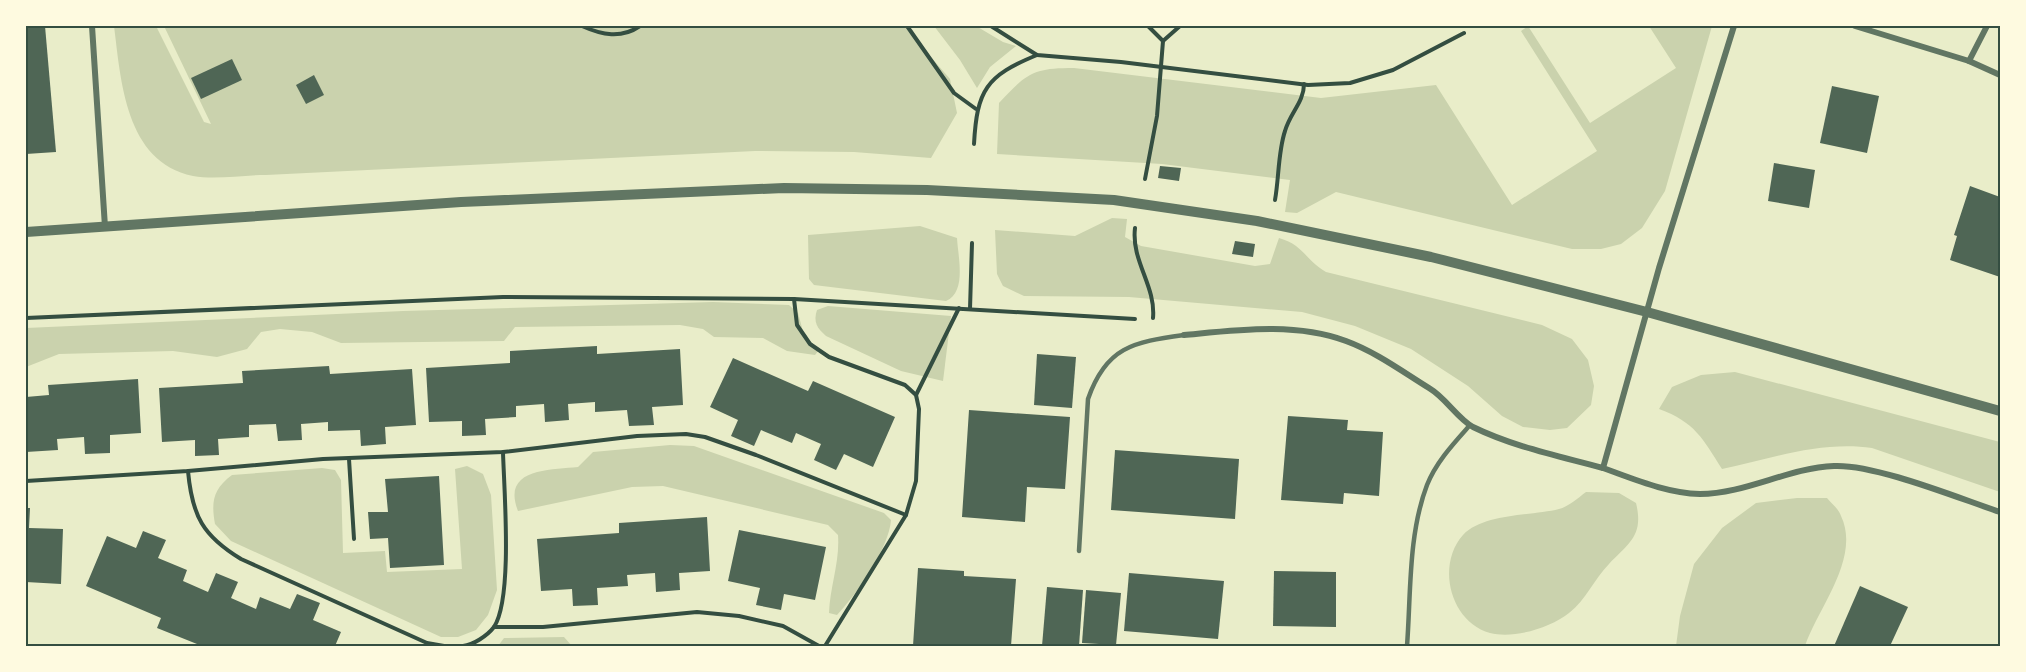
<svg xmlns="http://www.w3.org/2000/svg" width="2026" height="672" viewBox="0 0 2026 672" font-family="Barlow,sans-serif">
	<rect width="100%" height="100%" fill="#e9edc9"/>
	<g fill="#cad2ad">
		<path d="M114 26H156L204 122 211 124 164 26H904L950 79 957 113 931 158 854 152 755 151 266 175C243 175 215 180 193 176 125 162 121 80 114 26Z"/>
		<path d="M934 26H976L1003 42 1016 46 990 67 977 88 960 60Z"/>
		<path d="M1528 26 1590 123 1676 68 1649 26H1712L1665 191 1642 228 1621 244 1601 249H1572L1336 192 1297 213 1285 212 1290 180 1162 164 997 154 999 103C1027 73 1033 68 1074 68L1321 98 1436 85 1512 205 1597 151 1521 31Z"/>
		<path d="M1112 218 1127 219 1125 237 1141 246 1255 266 1270 264 1279 238C1304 245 1305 260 1326 272L1542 325 1572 339 1588 360 1594 386 1591 405 1567 428 1550 430 1523 427 1502 416 1468 386 1411 349 1355 326 1302 312 1129 297 1024 296 1003 286 997 274 995 230 1075 236Z"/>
		<path d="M920 226 957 238C958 257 967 292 946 301L814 285 809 279 808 235Z"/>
		<path d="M713 302 789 305 798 313 804 335 819 350 815 355 787 351 763 338 714 337 703 329 680 325 515 327 504 341 341 343 312 332 280 329 261 332 247 349 217 357 173 351 59 354 26 367V328L403 311Z"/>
		<path d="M828 306 951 316 943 381 901 371 826 336C817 328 813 322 817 310Z"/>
		<path d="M1735 372 2000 442V492L1872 448C1821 441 1772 458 1722 469 1703 439 1695 422 1659 409L1672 387 1701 375Z"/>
		<path d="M670 445 694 446 884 513 891 520C889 548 857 594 837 615L829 613C830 586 840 562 838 535L828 525 663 486 632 487 518 511C501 468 550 470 578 467L593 452Z"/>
		<path d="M467 466 483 474 491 495 497 590 488 615 476 630 458 637H441L231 541 215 524C211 502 213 489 232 475L322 468 335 470 341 480 343 553 385 551 387 572 462 569 455 469Z"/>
		<path d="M1586 492 1619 493 1636 503C1644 536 1629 543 1609 564 1594 579 1586 600 1569 613 1550 628 1514 639 1490 633 1450 622 1436 565 1463 535 1484 513 1532 516 1559 509 1568 507 1578 498 1586 492Z"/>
		<path d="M1797 498H1827C1831 503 1839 509 1841 516 1861 558 1818 608 1805 646H1676L1680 616 1694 564 1722 528 1756 503Z"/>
		<path d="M564 637 572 646H498L504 638Z"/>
	</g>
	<g fill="#4f6655">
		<path d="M26 26H45L56 152 26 154Z"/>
		<path d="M232 59 242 80 201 99 191 78Z"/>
		<path d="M314 75 324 95 306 104 296 85Z"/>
		<path d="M1832 86 1879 96 1867 153 1820 143Z"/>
		<path d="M1774 163 1815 170 1809 208 1768 201Z"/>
		<path d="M1160 166 1181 168 1179 181 1158 178Z"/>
		<path d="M1970 186 2000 197V277L1950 260 1957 236 1954 235Z"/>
		<path d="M1235 241 1255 244 1253 257 1232 254Z"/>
		<path d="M597 346V354L680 349 683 405 652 407 654 425 629 426 627 410 595 412V402L568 404 569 420 545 422 544 404 516 406V417L485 419 486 435 462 436V421L429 422 426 368 510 363V351Z"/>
		<path d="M1037 354 1076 357 1072 408 1034 405Z"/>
		<path d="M733 358 808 391 813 381 895 417 873 467 844 454 836 470 814 460 821 444 796 433 792 443 761 430 754 446 731 436 738 420 710 407Z"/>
		<path d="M329 366 330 374 412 369 416 425 385 427 386 444 361 446 360 430 328 431V422L301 424 302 440 278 441 276 424 249 425V437L218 439 219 455 195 456V440L162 442 159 388 243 383 242 371Z"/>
		<path d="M138 379 141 433 110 435V453L85 454 84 437 57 439 58 450 26 452V397L49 395 48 385Z"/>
		<path d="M969 410 1070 417 1065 489 1027 487 1025 522 962 517Z"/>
		<path d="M1288 416 1348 420 1347 430 1383 432 1379 496 1344 493 1343 504 1281 500Z"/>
		<path d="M1115 450 1239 459 1235 519 1111 510Z"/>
		<path d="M439 476 444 565 390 568 388 538 370 539 368 512H388L385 479Z"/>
		<path d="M26 508H30L29 528 63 529 61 584 26 582Z"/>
		<path d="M707 517 710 571 679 573 680 590 656 592 655 573 627 575 628 586 597 588 598 605 573 606 572 589 541 591 537 539 619 533V523Z"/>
		<path d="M739 530 826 547 815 600 784 594 781 610 756 605 760 588 728 581Z"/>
		<path d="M143 531 166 540 158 558 187 570 183 581 208 592 216 573 238 582 231 598 256 609 260 597 290 609 297 594 320 603 313 620 341 632 335 646H202L157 628 161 618 86 586 107 536 136 548Z"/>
		<path d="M918 568 964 571V576L1016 579 1011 646H913Z"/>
		<path d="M1274 571 1336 572V627L1273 626Z"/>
		<path d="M1129 573 1224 581 1218 639 1124 631Z"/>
		<path d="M1860 586 1908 607 1890 646H1834Z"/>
		<path d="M1047 587 1083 590 1079 646H1042Z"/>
		<path d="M1086 590 1121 593 1116 645 1082 643Z"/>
	</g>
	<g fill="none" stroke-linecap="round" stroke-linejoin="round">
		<g stroke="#344e41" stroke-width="4">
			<path d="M582 26C602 35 621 39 640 26"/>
			<path d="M907 26 954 93 976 109"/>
			<path d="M991 26 1037 55 1121 62 1308 85 1350 83 1393 70 1464 33"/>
			<path d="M1148 26 1163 41"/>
			<path d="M974 144C977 90 986 76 1037 55"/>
			<path d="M1145 179 1157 116 1163 41 1180 26"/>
			<path d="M1275 200C1279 178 1278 152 1285 131 1290 113 1304 102 1304 84"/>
			<path d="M1135 228C1131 261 1156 286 1153 318"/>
			<path d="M794 299 797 325 810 344 829 357 905 385 916 395 919 409 916 481 906 515 825 646"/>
			<path d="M970 309 972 243"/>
			<path d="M26 318 503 297 794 299 1135 319"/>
			<path d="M916 395 959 308"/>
			<path d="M349 459 354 539"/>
			<path d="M188 471C192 516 203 536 241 559L427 643 444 646"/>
			<path d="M26 481 188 471 323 459 503 452 637 436 686 434 705 437 756 455 906 515"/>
			<path d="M494 627H543L697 612 739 616 783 626 819 646"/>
			<path d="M463 646C473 645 487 636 494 627 513 598 504 490 503 452"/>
		</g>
		<g stroke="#617663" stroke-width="4.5">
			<path d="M1079 551 1088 399C1106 347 1133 342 1184 335"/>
			<path d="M1407 646C1411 594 1408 535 1427 485 1436 462 1454 443 1470 425"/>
		</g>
		<g stroke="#617663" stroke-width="6">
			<path d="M92 26 105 227"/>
			<path d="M1734 26 1659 268 1603 468C1634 479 1666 493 1700 494 1745 494 1788 468 1834 466 1875 464 1958 498 2000 512"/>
			<path d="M1855 26 1969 61 2000 75"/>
			<path d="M1969 61 1987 26"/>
			<path d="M1184 335C1237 330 1295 322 1346 341 1376 352 1403 372 1429 388 1446 398 1457 418 1473 427 1514 447 1559 456 1603 468"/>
		</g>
		<path stroke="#617663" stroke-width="10" d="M26 232 461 202 784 188 927 190 1114 200 1257 221 1431 257 1647 312 2000 411"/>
	</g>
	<rect width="2026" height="672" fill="none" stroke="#fefae0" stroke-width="54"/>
	<rect x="27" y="27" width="1972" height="618" fill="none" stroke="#344e41" stroke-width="2"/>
</svg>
